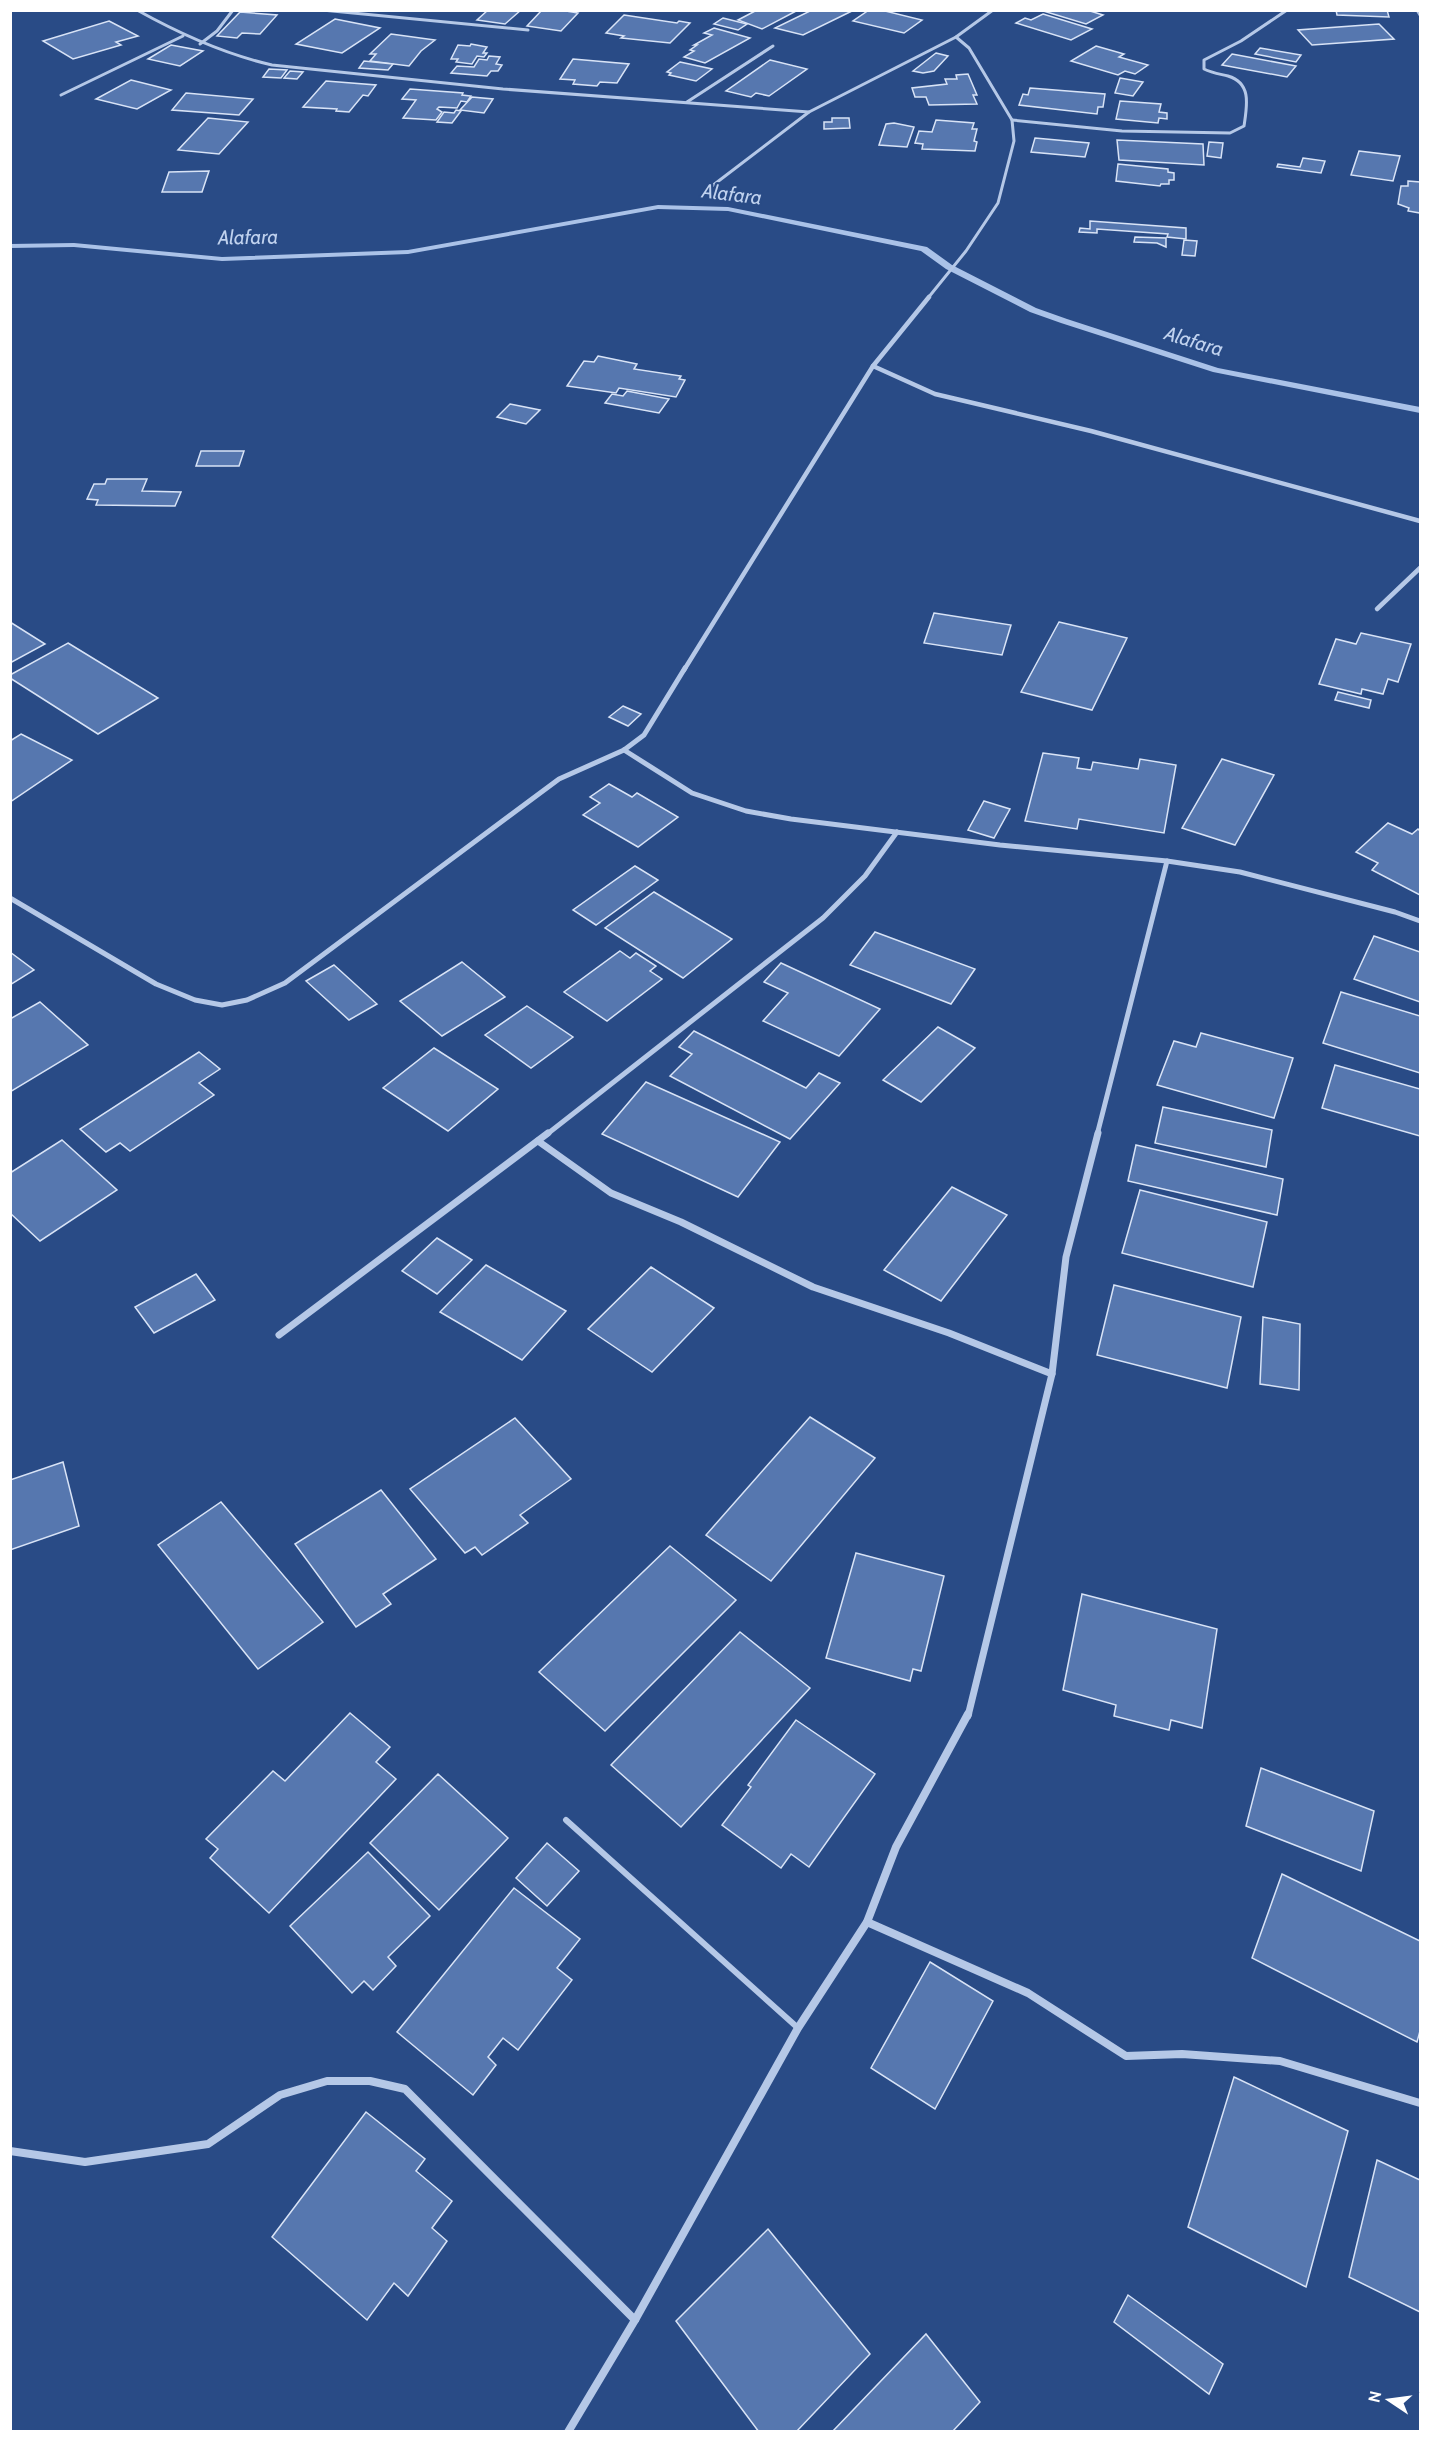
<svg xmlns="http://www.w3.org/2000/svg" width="1431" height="2442" viewBox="0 0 1431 2442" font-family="Cabin,sans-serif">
	<rect width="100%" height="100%" fill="#294b86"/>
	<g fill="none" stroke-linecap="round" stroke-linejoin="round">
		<path fill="#aac2e8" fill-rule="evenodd" d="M658 205 728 207 927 247 952 265 1036 308 1067 319 1218 368 1420 407V413L1213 372 1061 323 1030 312 946 269 921 251 728 211 658 209 408 254 222 261 74 247 10 248V244L74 243 222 257 408 250Z"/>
	</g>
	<g fill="#5677af" stroke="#d8e3f6" stroke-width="1.5">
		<path d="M488 10H521L505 24 477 20Z"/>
		<path d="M542 10H560L578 13 561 31 527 26Z"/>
		<path d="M757 10H798L762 29 738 20Z"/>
		<path d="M812 10H854L803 35 775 28Z"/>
		<path d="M869 10H881L922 20 904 33 853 21Z"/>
		<path d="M1040 10H1087L1103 15 1086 24Z"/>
		<path d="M1336 10H1387L1389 17 1337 15Z"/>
		<path d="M240 12 277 15 260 34 242 33 237 38 217 36Z"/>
		<path d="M1043 14 1092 29 1071 40 1016 23 1025 18 1031 20Z"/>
		<path d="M624 15 677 23 679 21 690 23 670 43 621 38 624 36 606 33Z"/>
		<path d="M723 18 747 24 738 30 714 24Z"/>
		<path d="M335 19 380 28 342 53 296 44Z"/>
		<path d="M109 21 138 36 116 42 121 45 73 59 43 41Z"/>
		<path d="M1379 24 1394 39 1312 45 1298 30Z"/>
		<path d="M714 28 750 38 705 63 684 57 694 51 690 50 697 45H694L712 35 704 33Z"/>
		<path d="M391 34 435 40 421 51 409 66 370 61 376 54H370Z"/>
		<path d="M471 44 487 47 483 53H487L484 57 477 56 472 64 456 62 458 59H451L458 45 470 46Z"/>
		<path d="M171 45 203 51 180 66 148 59Z"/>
		<path d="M1096 46 1124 54 1119 57 1148 65 1135 74 1125 71 1118 75 1071 61Z"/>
		<path d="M1260 48 1301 55 1296 62 1255 54Z"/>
		<path d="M936 53 948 56 934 71 923 73 913 71Z"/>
		<path d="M1232 54 1296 66 1287 77 1222 65Z"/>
		<path d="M489 56 500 57 496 64 502 65 498 71H491L487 76 451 73 457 66 474 67 479 59 487 60Z"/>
		<path d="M573 59 629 64 617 83 600 82 597 86 573 84 575 80 560 79Z"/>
		<path d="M770 60 807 69 769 96 756 93 751 97 726 91Z"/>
		<path d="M364 61 393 64 388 70 359 68Z"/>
		<path d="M680 62 712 69 696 81 669 75 671 73 667 72Z"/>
		<path d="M269 69 287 70 281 78 263 77Z"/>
		<path d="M290 71 303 72 297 79 284 78Z"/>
		<path d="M968 74 977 95H973L977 104 929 105 926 97H915L912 88 947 84 945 79H957L956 75Z"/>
		<path d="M1120 78 1143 82 1133 96 1115 93Z"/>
		<path d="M131 80 171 90 137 109 96 99Z"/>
		<path d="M326 81 376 85 368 96 363 95 349 112 336 111 337 109 303 107Z"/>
		<path d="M1030 88 1105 94 1103 107H1098L1097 114 1019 105 1023 94 1028 95Z"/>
		<path d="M410 89 463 93 462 95 471 96 467 102 461 101 457 108 439 107 437 109 442 112 436 120 403 118 416 100 402 99Z"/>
		<path d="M186 93 253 99 239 115 172 110Z"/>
		<path d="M472 97 493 99 484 113 460 110Z"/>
		<path d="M1120 101 1161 104 1159 112 1167 113V119L1159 118 1158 123 1116 119Z"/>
		<path d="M456 110 461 111 452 123 437 122 444 112 454 113Z"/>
		<path d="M208 118 248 122 219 154 178 150Z"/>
		<path d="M832 118H849L850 128 824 129V122H832Z"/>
		<path d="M936 120 974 123 972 129H977L974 141 977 142 975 151 922 149 923 144 915 143 919 131 932 132Z"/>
		<path d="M894 123 914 127 907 147 879 145 886 124Z"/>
		<path d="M1035 138 1089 143 1085 157 1031 152Z"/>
		<path d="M1117 140 1203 144 1204 165 1119 160Z"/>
		<path d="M1209 142 1223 143 1221 158 1207 156Z"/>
		<path d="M1359 151 1400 156 1393 181 1351 175Z"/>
		<path d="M1303 158 1325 161 1321 173 1277 167 1278 164 1300 167Z"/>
		<path d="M1118 164 1168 169V172L1174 173V180H1169V184H1161L1160 186 1116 181Z"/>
		<path d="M209 171 202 192H162L169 172Z"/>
		<path d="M1408 181 1420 182V213L1408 211 1409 208 1398 204 1401 186H1408Z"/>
		<path d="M1090 221 1186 228V239L1167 237 1168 234 1097 229V233L1079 232 1080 228 1090 229Z"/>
		<path d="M1135 237 1166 238V247L1157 243 1134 242Z"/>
		<path d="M1184 240 1197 241 1195 256 1182 255Z"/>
		<path d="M598 356 637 364 634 369 681 376 679 379 685 380 676 397 619 388 616 393 567 386 584 361 594 362Z"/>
		<path d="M627 391 669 399 659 413 605 403 612 394 623 396Z"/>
		<path d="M510 404 540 410 526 424 497 417Z"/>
		<path d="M201 451H244L239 466H196Z"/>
		<path d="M107 479H147L142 491 181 492 175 506 96 505 98 500 87 499 94 484H105Z"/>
		<path d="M934 613 1011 625 1002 655 924 643Z"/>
		<path d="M10 622 45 644 10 663Z"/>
		<path d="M1059 622 1127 638 1092 710 1021 692Z"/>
		<path d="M1361 633 1411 644 1398 682 1388 679 1383 694 1362 689 1361 694 1319 684 1336 639 1356 644Z"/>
		<path d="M68 643 158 698 98 734 10 678V675Z"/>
		<path d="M1338 692 1371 700 1369 708 1335 700Z"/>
		<path d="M623 706 641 714 628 726 609 717Z"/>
		<path d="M21 734 72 760 10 802V741Z"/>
		<path d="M1043 753 1079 758 1077 768 1091 770 1093 762 1138 769 1140 759 1176 765 1164 833 1079 819 1077 829 1025 821Z"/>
		<path d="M1222 759 1274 775 1235 845 1182 828Z"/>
		<path d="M609 784 632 797 637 793 678 817 638 847 583 815 600 803 590 797Z"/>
		<path d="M984 801 1010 809 994 838 968 830Z"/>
		<path d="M1388 823 1412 834 1418 829 1420 831V895L1372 870 1378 863 1356 852Z"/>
		<path d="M635 866 658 880 596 925 573 910Z"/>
		<path d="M654 892 732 939 683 978 605 928Z"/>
		<path d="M875 932 975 969 951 1004 850 965Z"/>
		<path d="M1374 936 1420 952V1002L1354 979Z"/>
		<path d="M620 951 630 958 636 953 656 966 650 971 662 979 607 1021 564 992Z"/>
		<path d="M10 952 34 970 10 985Z"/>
		<path d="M462 962 505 997 442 1036 400 1001Z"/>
		<path d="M781 963 880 1009 839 1056 763 1021 788 993 764 982Z"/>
		<path d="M334 965 377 1004 349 1020 306 981Z"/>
		<path d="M1341 992 1420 1016V1073L1323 1043Z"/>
		<path d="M40 1002 88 1045 10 1092V1019Z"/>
		<path d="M527 1006 573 1037 531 1068 485 1035Z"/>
		<path d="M938 1027 975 1048 921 1102 883 1080Z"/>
		<path d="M694 1031 806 1088 819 1073 840 1083 790 1139 670 1076 692 1054 679 1047Z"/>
		<path d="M1201 1033 1293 1058 1274 1118 1157 1085 1174 1041 1196 1047Z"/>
		<path d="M434 1048 498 1089 448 1131 383 1088Z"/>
		<path d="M199 1052 220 1069 199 1083 214 1095 130 1151 120 1143 106 1152 80 1129Z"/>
		<path d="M1335 1065 1420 1089V1136L1322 1108Z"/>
		<path d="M646 1082 780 1142 738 1197 602 1134Z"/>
		<path d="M1163 1107 1272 1130 1266 1167 1155 1143Z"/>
		<path d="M62 1140 117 1190 40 1241 10 1213V1173Z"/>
		<path d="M1136 1145 1283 1179 1277 1215 1128 1181Z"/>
		<path d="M952 1187 1007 1215 941 1301 884 1270Z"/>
		<path d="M1140 1190 1267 1222 1253 1287 1122 1253Z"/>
		<path d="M437 1238 472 1260 437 1294 402 1271Z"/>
		<path d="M486 1265 566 1311 522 1360 440 1312Z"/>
		<path d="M651 1267 714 1308 652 1372 588 1329Z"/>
		<path d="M196 1274 215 1300 154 1333 135 1307Z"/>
		<path d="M1114 1285 1241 1317 1227 1388 1097 1355Z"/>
		<path d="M1263 1317 1300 1324 1299 1390 1260 1384Z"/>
		<path d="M810 1417 875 1458 771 1581 706 1535Z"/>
		<path d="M515 1418 571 1479 520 1515 528 1523 482 1555 475 1547 465 1553 410 1489Z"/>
		<path d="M63 1462 79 1526 10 1550V1480Z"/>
		<path d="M381 1490 436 1559 383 1594 391 1604 356 1627 295 1544Z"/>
		<path d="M221 1502 323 1622 258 1669 158 1545Z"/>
		<path d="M670 1546 736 1600 605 1731 539 1672Z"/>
		<path d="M856 1553 944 1576 921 1671 913 1669 910 1681 826 1658Z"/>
		<path d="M1082 1594 1217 1629 1202 1728 1171 1720 1169 1730 1114 1716 1116 1705 1063 1690Z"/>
		<path d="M740 1632 810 1688 681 1827 611 1765Z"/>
		<path d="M350 1713 390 1747 376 1762 396 1779 269 1913 210 1858 218 1849 206 1839 273 1771 285 1781Z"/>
		<path d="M796 1720 875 1774 809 1867 791 1854 781 1868 722 1825 751 1787 748 1785Z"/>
		<path d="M1261 1768 1374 1811 1361 1871 1246 1826Z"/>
		<path d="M438 1774 508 1838 439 1910 370 1843Z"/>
		<path d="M547 1843 579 1871 547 1906 516 1878Z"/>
		<path d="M368 1852 430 1916 388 1957 396 1966 373 1990 364 1981 352 1993 290 1926Z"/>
		<path d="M1282 1874 1420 1941V2031L1417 2042 1252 1958Z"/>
		<path d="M514 1888 580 1939 557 1968 572 1980 518 2050 503 2038 488 2057 496 2065 473 2095 397 2032Z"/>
		<path d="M930 1962 993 2001 935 2109 871 2068Z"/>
		<path d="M1234 2077 1348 2131 1306 2287 1188 2227Z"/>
		<path d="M366 2112 425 2159 416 2171 452 2201 432 2228 447 2241 408 2296 394 2283 367 2320 272 2237Z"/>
		<path d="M1377 2160 1420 2180V2312L1349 2277Z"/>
		<path d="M768 2229 870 2354 796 2432H759L676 2321Z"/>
		<path d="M1128 2295 1223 2364 1209 2394 1114 2322Z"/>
		<path d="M926 2334 980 2402 952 2432H832Z"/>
	</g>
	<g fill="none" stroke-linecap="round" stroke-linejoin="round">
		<path stroke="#b5c8e7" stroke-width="6" d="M566 1820 798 2028"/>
		<g stroke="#b5c8e7" stroke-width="3">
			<path d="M137 10C180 34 224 54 272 65L503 89 809 112"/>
			<path d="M322 10 528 30"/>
			<path d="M1417 10 1420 15"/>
			<path d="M200 44 217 31 233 10"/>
			<path d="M61 95 183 36"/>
			<path d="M687 102 773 46"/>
			<path d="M1012 120 1122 131 1230 133 1244 126C1247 106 1252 83 1228 76 1220 74 1212 73 1204 69V60L1241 41 1287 10"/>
			<path d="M712 186 809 112 956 37 993 10"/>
			<path d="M928 298 966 251 998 203 1014 141 1012 120 969 48 956 37"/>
		</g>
		<g stroke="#b5c8e7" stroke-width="4.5">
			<path d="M873 366 935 394 1091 431 1420 521"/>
			<path d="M1377 609 1420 568"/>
			<path d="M684 670 873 366 929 297"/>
		</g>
		<g stroke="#b5c8e7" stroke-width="5">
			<path d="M624 750 692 793 746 811 791 819 1000 845 1167 861 1240 872 1395 912 1420 921"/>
			<path d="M10 898 156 984 195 1000 222 1005 247 1000 285 983 559 779 624 750 644 735 685 668"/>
			<path d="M546 1135 823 918 865 876 897 832"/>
			<path d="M1097 1135 1167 861"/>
		</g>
		<g stroke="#b5c8e7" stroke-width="7">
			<path d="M538 1141 611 1193 681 1222 813 1287 949 1333 1052 1374"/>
			<path d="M279 1335 548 1133"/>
			<path d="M968 1716 1052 1374 1066 1257 1098 1133"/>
		</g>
		<g stroke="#b5c8e7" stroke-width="8">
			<path d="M867 1922 1028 1993 1126 2056 1182 2054 1280 2061 1420 2103"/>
			<path d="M10 2151 85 2162 208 2144 280 2095 327 2081H370L405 2089 635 2320"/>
			<path d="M568 2432 635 2320 798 2028 867 1922 896 1847 968 1714"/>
		</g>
	</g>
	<g text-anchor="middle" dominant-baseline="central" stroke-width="4.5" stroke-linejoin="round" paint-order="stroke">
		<g font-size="20" font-style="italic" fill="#c0d2ef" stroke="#294b86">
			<text transform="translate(732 194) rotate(7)">Alafara</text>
			<text transform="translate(248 237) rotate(-1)">Alafara</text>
			<text transform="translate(1194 341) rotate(17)">Alafara</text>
		</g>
	</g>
	<rect width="1431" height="2442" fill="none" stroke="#ffffff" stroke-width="24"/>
	<g transform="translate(1389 2400) rotate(283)" stroke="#294b86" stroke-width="4.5" paint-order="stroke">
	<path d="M0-4.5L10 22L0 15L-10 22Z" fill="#ffffff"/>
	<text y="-9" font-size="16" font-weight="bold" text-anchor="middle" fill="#ffffff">N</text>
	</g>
</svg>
